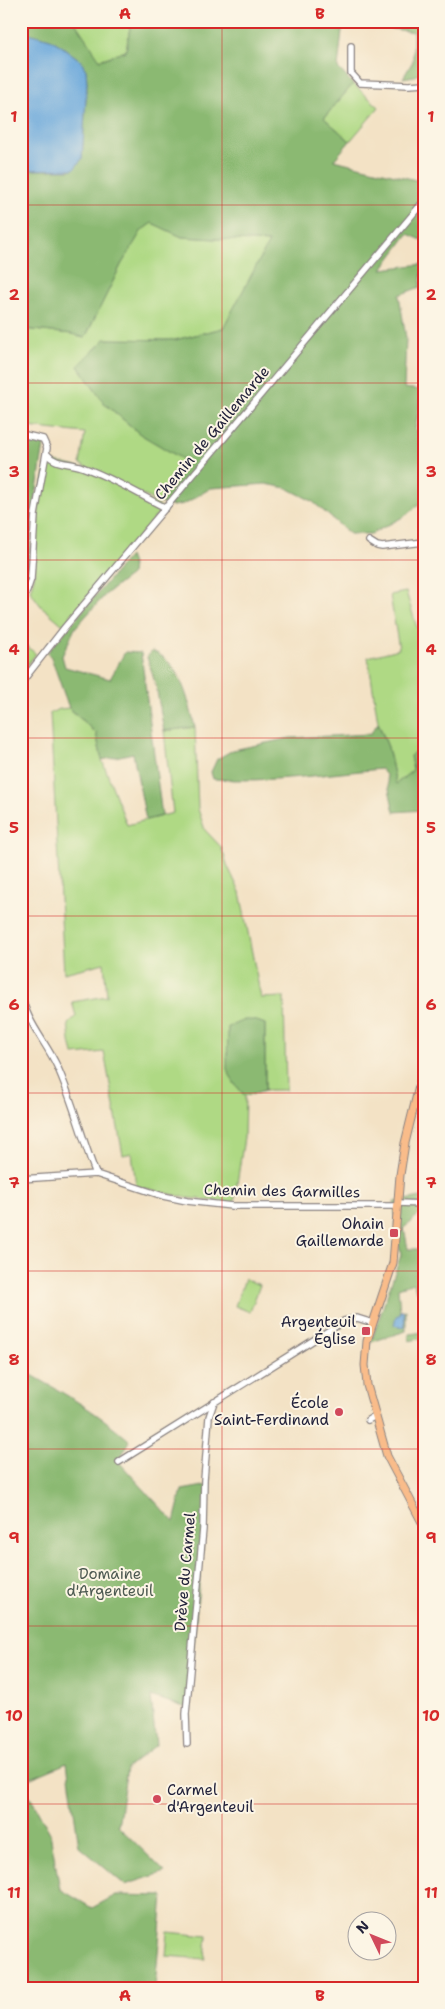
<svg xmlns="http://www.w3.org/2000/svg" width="445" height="2009" viewBox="0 0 445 2009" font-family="'Shantell Sans',sans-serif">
	<rect width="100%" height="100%" fill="#fcf5e5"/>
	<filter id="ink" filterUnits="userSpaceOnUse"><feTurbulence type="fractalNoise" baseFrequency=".02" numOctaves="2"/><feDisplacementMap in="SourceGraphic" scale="10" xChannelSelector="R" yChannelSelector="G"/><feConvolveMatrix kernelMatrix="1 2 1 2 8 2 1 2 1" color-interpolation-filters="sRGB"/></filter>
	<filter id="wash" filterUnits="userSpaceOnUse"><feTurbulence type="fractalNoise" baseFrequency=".0096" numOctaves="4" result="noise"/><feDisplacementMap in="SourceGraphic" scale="20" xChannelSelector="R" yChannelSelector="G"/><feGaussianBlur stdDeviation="1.12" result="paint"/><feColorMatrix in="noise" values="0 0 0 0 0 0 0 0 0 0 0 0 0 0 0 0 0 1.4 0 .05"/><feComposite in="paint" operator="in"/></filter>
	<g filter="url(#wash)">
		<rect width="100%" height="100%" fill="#f3e2c5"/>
		<g fill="#afd984" stroke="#687e60">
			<path d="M74 21H131L126 51 99 60Z"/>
			<path d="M353 84 379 107 350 141 324 118Z"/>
			<path d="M152 223 182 237 270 242 223 328 175 340 105 339 78 366 104 403 140 434 184 460 159 503 80 464 85 433 28 427 21 406 23 329 72 334 85 338 121 265 142 230Z"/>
			<path d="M50 461 83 468 163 508 63 625 41 606 30 591 34 578 39 506 47 462Z"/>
			<path d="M406 592 417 628 424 625V742L410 756 413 770 396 784 388 747 378 722 368 657 399 649 390 595Z"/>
			<path d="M21 641 36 654 26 666 21 664Z"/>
			<path d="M69 708 96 733 102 760 127 825 173 813 164 731 195 727 198 809 205 830 221 847 228 867 240 892 261 998 284 997 286 1090H265V1024C250 1018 242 1021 228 1028L234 1083 245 1096 244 1138 234 1203 188 1198 136 1186 132 1153 123 1155 104 1052 74 1055C69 1044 70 1036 68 1024L76 1016 72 1002 107 996 104 963 64 973 50 713 60 709Z"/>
			<path d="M245 1279 260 1285 250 1312 235 1306Z"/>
			<path d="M168 1932 207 1936 205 1959 166 1956Z"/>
		</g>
		<g fill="#8bb972" stroke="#566e56">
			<path d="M21 21H74L100 60 126 51 131 21H343L338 68 353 84 324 118 350 141 334 160 424 182V241L408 234 382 269 423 264 420 287 399 295 406 338 404 388 422 390 415 430 424 432V501L403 517 371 534H350L312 501 287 488 266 484 211 488 184 504 173 506 159 503 184 460 140 434 104 403 78 366 105 339 175 340 223 328 269 242 182 237 152 223 142 230 121 265 85 338 72 334 23 329 21 338V170H70L82 159 87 83 86 70 80 60 60 45 50 39 21 31Z"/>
			<path d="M376 21H424V71L415 76 403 78 413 61V32L381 27Z"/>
			<path d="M21 437 41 442 44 445 31 527 29 578 27 586H21Z"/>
			<path d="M129 556 132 564 131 575 106 594 75 628 62 656 65 667 110 679 125 652 141 653 162 816 146 820 133 753 102 760 96 733 69 708 51 657 47 653Z"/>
			<path d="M152 651C181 662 188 700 195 727L164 731 156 686 147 657Z"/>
			<path d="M378 723 388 747 396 784 413 770 410 756 424 742V810L394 812 386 775 381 769C325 774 269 783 213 779L211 772 217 759 233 750 290 738 370 734Z"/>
			<path d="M244 1020H254L265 1024V1090L245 1096 234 1083 227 1069 228 1027Z"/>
			<path d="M421 1197 422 1211 404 1228 408 1249H424V1282L421 1283 420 1290 416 1291 414 1283 398 1288 400 1311 406 1310V1331L371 1342 401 1255 397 1234 394 1202Z"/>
			<path d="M424 1332V1338L409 1341V1334Z"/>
			<path d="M21 1369C60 1391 97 1411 130 1441L118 1461 174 1522 182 1490 209 1485 187 1708 151 1696 156 1745 127 1768 118 1826 165 1872 125 1885 79 1846 67 1763 22 1782 50 1833 60 1889 92 1908 116 1895 163 1896 155 1988H21V1902L24 1890 21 1888Z"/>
		</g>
		<g fill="#69a7db" stroke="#46648b">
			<path d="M21 31 50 39 60 45 80 60 86 70 87 83 82 159 74 169 21 170V164L25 162 24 156H21Z"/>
			<path d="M400 1311H404L405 1327 394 1325 396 1316 401 1314Z"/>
		</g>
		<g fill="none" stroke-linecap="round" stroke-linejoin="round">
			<path stroke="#69a7db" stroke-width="1" d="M21 181V184"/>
		</g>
	</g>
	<g filter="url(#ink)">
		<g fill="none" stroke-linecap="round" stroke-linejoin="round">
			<defs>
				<g id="minor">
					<path d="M351 46V73L360 83 409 85 424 84"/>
					<path d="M21 434 43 439 47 448 35 515 31 579 27 591 21 599"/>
					<path d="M47 454C55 465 70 462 82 467 111 477 138 494 166 508"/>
					<path d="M369 541 377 546 382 547 424 542"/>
					<path d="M21 683 65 627 424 201"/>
					<path d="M21 991C25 1021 45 1040 57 1066 73 1101 82 1139 96 1174"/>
					<path d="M21 1179 96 1174 163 1196 187 1201 232 1206H397"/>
					<path d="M398 1203 424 1204"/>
					<path d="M368 1420 375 1416"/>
					<path d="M119 1462 344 1321 357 1318 373 1323"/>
					<path d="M187 1744 186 1714 203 1529 204 1480 209 1417 214 1402"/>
				</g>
				<path id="major" d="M424 1066 405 1143 400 1175 393 1263 367 1341 365 1365 367 1385 387 1456 424 1526"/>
			</defs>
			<use href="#minor" stroke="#8a8280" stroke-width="8"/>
			<use href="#major" stroke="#8a8280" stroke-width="9"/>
			<use href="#minor" stroke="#fff" stroke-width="5.5"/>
			<use href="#major" stroke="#f9bc8a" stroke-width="7"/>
		</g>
	</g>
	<path fill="none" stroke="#d62828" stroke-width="1" stroke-opacity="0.55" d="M222 21V1988M21 205H424M21 383H424M21 560H424M21 738H424M21 916H424M21 1093H424M21 1271H424M21 1449H424M21 1626H424M21 1804H424"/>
	<g fill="#d1495b" stroke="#fcf5e5" stroke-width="2">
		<rect x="389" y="1228" width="10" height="10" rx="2.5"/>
		<rect x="361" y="1326" width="10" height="10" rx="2.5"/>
		<circle cx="339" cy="1412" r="5"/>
		<circle cx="157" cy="1799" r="5"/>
	</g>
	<g text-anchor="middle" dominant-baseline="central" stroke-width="4" stroke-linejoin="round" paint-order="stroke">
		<g font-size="15" fill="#22223b" stroke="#fcf5e5">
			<text transform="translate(212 433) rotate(-50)">Chemin de Gaillemarde</text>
			<text transform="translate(282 1191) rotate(1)">Chemin des Garmilles</text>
			<text transform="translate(185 1572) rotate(-85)">Drève du Carmel</text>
		</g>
		<g font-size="15" fill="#22223b" stroke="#fcf5e5" text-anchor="end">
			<text x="384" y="1224">Ohain<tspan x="384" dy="17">Gaillemarde</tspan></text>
			<text x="356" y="1322">Argenteuil<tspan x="356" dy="17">Église</tspan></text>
			<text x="329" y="1403">École<tspan x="329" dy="17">Saint-Ferdinand</tspan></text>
			<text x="167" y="1790" text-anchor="start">Carmel<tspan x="167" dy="17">d'Argenteuil</tspan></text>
		</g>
		<g font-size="15" fill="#4c5951" stroke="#fcf5e5">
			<text x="110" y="1574">Domaine<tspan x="110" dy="17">d'Argenteuil</tspan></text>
		</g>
	</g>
	<rect width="445" height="2009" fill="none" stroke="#fcf5e5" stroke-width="55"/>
	<g transform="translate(372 1936) rotate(313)"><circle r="24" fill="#fcf5e5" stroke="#a5a1a1"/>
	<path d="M0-4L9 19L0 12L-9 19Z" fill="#d1495b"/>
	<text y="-8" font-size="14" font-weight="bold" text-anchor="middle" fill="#22223b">N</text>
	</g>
	<rect x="28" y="28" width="390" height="1954" fill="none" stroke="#d62828" stroke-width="2"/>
	<g font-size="16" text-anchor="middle" font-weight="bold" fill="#d62828">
		<text x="125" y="19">A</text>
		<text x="320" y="19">B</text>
		<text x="14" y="122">1</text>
		<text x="431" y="122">1</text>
		<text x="14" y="300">2</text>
		<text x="431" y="300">2</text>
		<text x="14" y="477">3</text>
		<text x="431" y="477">3</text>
		<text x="14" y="655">4</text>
		<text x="431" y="655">4</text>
		<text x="14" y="833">5</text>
		<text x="431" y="833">5</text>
		<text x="14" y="1010">6</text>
		<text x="431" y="1010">6</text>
		<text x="14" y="1188">7</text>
		<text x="431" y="1188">7</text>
		<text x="14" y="1365">8</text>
		<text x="431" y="1365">8</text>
		<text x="14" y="1543">9</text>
		<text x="431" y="1543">9</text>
		<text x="14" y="1721">10</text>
		<text x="431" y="1721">10</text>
		<text x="14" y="1898">11</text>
		<text x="431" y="1898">11</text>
		<text x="125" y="2001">A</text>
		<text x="320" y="2001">B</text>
	</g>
</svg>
